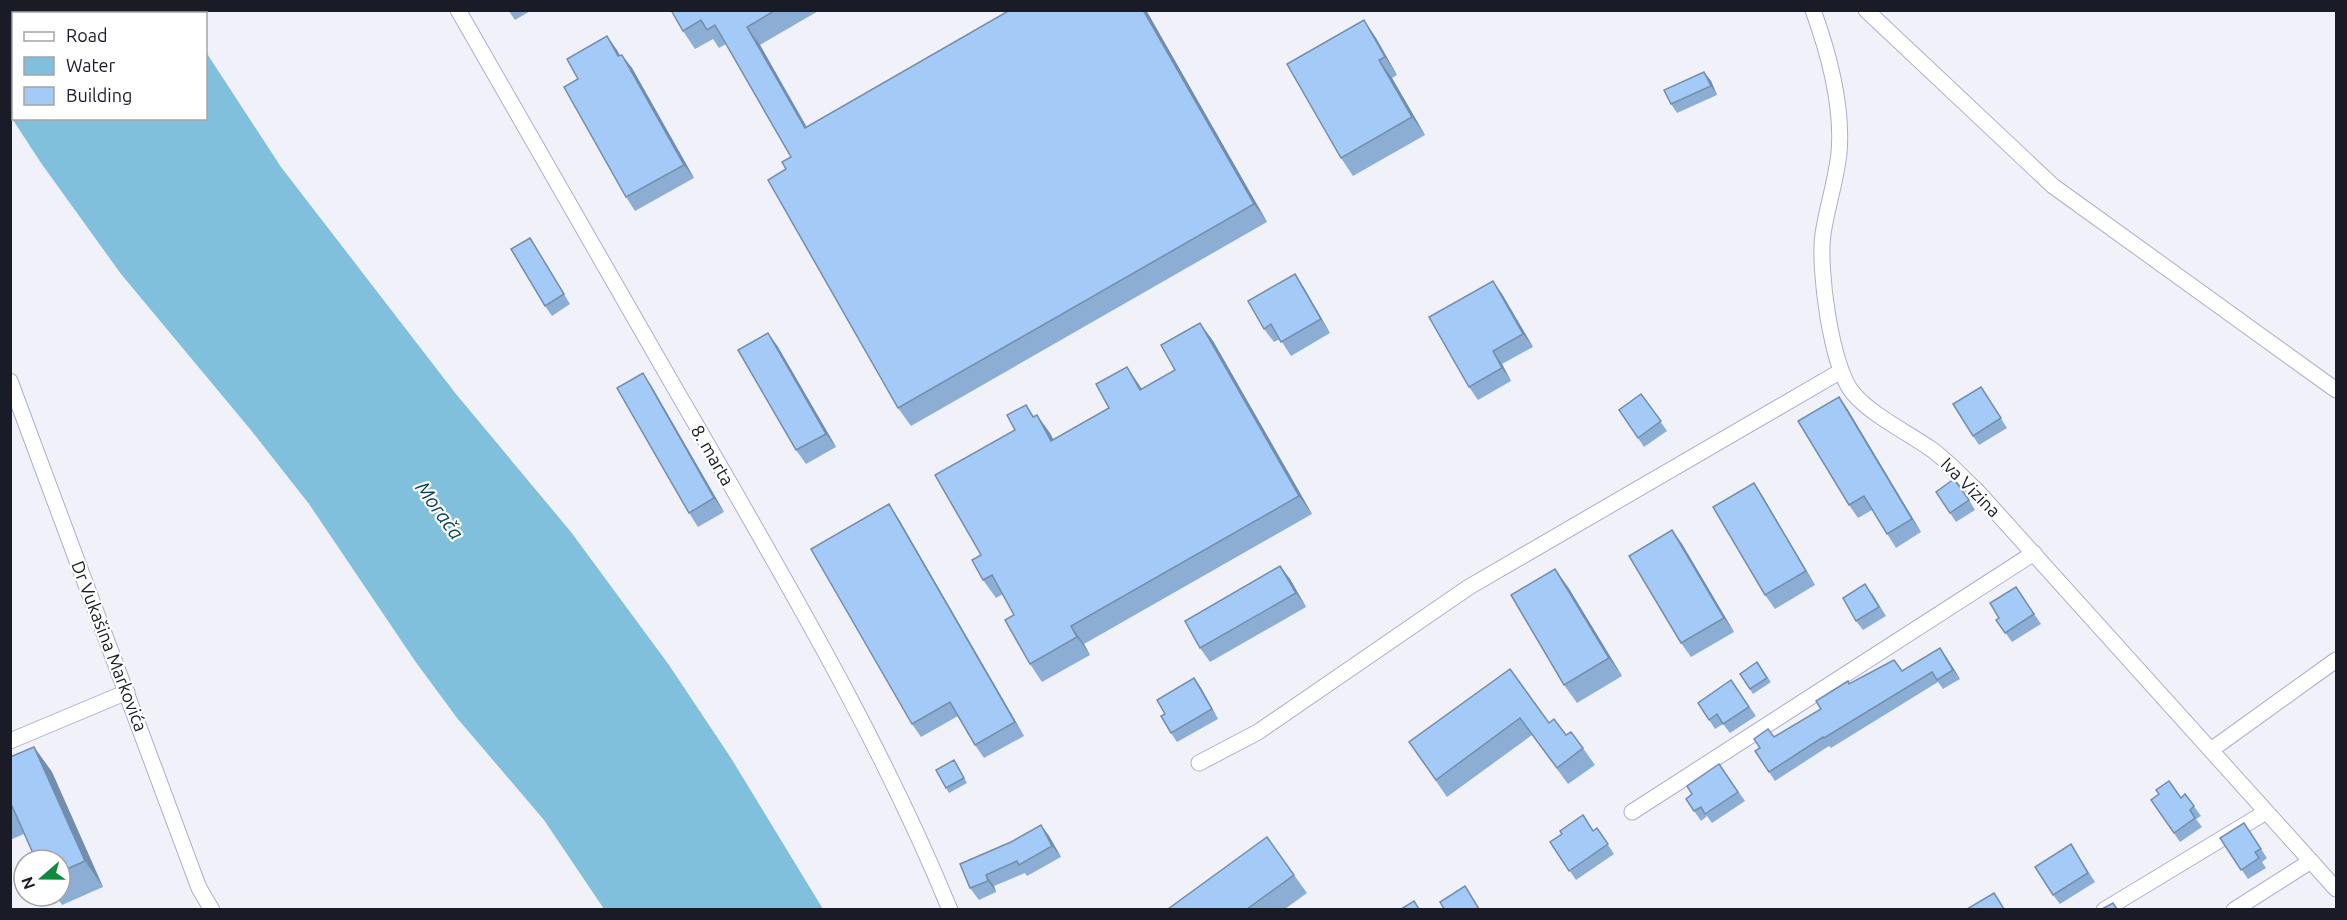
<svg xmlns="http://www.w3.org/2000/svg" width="2347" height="920" viewBox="0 0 2347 920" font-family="Ubuntu,sans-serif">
	<rect width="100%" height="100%" fill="#f1f2f9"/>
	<path fill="#81c0dc" d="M10 11H178L180 13 14 14V118H206V52L281 167 456 394 571 532 669 665 731 758 823 909H604L544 820 457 718 415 661 309 504 250 429 121 274 41 163 11 117Z"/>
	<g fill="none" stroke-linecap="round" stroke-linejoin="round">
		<defs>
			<g id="street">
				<path d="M458 10C540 152 620 294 702 435 791 590 882 744 950 910"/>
				<path d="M1813 10C1829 54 1843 107 1839 153 1836 181 1827 207 1823 234 1818 268 1831 367 1853 393 1870 414 1908 433 1931 449 1948 461 1963 478 1978 492L2336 889"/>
				<path d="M1866 10 2053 186 2336 390"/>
				<path d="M10 381 199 888 212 910"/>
				<path d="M10 741 127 692"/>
				<path d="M2211 750 2336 660"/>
				<path d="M1199 763 1258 732 1469 587 1841 371"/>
				<path d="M1632 812 2034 553"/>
				<path d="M2104 910 2266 812"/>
				<path d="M2234 910 2311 861"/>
			</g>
		</defs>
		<use href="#street" stroke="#aaafcf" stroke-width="17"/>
		<use href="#street" stroke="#fff" stroke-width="15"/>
	</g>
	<g fill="#8daed4">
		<path d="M508 10H532L515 20Z"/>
		<path d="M671 10H820L760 45 807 127 1146 10 1267 222 911 426 898 408 786 169 791 157 726 44 719 48 713 39 695 49 683 31Z"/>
		<path d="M1364 20 1376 38 1397 75 1392 78 1425 135 1353 176 1341 158Z"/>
		<path d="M607 36 620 56 632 68 694 178 635 211 626 197 578 79Z"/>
		<path d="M1704 72 1711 81 1717 95 1677 113 1671 104Z"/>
		<path d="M530 238 570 304 552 316 545 306Z"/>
		<path d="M1295 274 1304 288 1330 333 1291 356 1280 339 1274 342 1264 329Z"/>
		<path d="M1493 281 1502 294 1533 347 1502 364 1511 381 1478 400 1469 387Z"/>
		<path d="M1200 323 1213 341 1312 514 1084 644 1090 655 1042 682 1030 664 1014 615 1003 594 996 598 983 580 981 555 1015 430 1026 405 1034 417 1037 415 1053 440 1109 408 1127 367 1142 389 1175 370Z"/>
		<path d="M768 333 778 347 836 447 806 464 796 450Z"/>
		<path d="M643 373 652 387 724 512 698 527 689 513Z"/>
		<path d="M1981 387 2007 428 1979 445 1973 436Z"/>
		<path d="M1641 394 1667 431 1644 447 1619 410Z"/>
		<path d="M1839 397 1848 410 1921 532 1896 548 1872 510 1858 518 1849 505Z"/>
		<path d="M1936 492 1969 500 1975 510 1956 522Z"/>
		<path d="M1763 497 1815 585 1775 609 1765 595Z"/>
		<path d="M898 518 1024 736 984 758 975 745 958 716 921 737 912 724Z"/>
		<path d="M1672 530 1682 544 1734 632 1691 657 1681 643Z"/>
		<path d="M1280 566 1290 579 1306 607 1210 662 1200 648Z"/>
		<path d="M1568 587 1622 676 1577 703 1564 685Z"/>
		<path d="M2016 587 2041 624 2012 642 1996 620 1999 618Z"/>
		<path d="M1872 593 1886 616 1863 630 1856 621Z"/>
		<path d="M1947 658 1960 679 1943 689 1938 682 1831 748 1829 746 1775 781 1769 772 1774 737 1821 709 1850 684 1902 671Z"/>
		<path d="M1757 662 1771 682 1753 694 1740 674Z"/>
		<path d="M1510 669 1549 723 1583 748 1595 765 1568 784 1532 735 1447 797 1409 742Z"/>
		<path d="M1194 678 1201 688 1218 719 1177 742 1171 733 1165 714Z"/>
		<path d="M1731 680 1756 716 1730 733 1723 724 1715 729 1698 703Z"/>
		<path d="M34 747 52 772 103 887 62 905 56 896H60V860L24 834 10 840V757Z"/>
		<path d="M1719 764 1745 801 1712 823 1707 816 1701 821 1686 799 1692 794Z"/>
		<path d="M957 765 967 783 949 793 946 788Z"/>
		<path d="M2185 794 2201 816 2196 819 2202 827 2180 842 2151 800 2181 798Z"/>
		<path d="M2244 823 2267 858 2262 862 2266 868 2248 879 2220 838Z"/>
		<path d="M1041 825 1049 836 1061 857 1027 876 1025 873 994 886 996 892 979 900 970 888 1011 842Z"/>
		<path d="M1597 828 1614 854 1576 880 1550 842 1593 831Z"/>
		<path d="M1267 837 1307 893 1285 909H1168Z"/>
		<path d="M2077 854 2095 882 2060 904 2053 895Z"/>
	</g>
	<g fill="#738dad">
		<path d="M1143 10H1146L1267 222 1254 204Z"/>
		<path d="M1364 20 1376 38 1397 75 1385 57Z"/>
		<path d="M747 27 760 45 817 146 805 128Z"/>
		<path d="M607 36 617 50 628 70 618 56Z"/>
		<path d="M622 55 632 68 694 178 684 165Z"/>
		<path d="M1379 60 1392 78 1425 135 1412 117Z"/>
		<path d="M1704 72 1711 81 1717 95 1711 86Z"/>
		<path d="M1295 274 1304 288 1330 333 1321 319Z"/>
		<path d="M1493 281 1502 294 1533 347 1523 334Z"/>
		<path d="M1200 323 1213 341 1312 514 1299 496Z"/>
		<path d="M768 333 778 347 836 447 826 434Z"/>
		<path d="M1493 351 1502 364 1511 381 1502 368Z"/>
		<path d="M1127 367 1139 385 1153 408 1140 390Z"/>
		<path d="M643 373 652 387 724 512 714 498Z"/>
		<path d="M1839 397 1848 410 1921 532 1912 519Z"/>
		<path d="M1037 415 1050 433 1064 459 1051 441Z"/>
		<path d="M1754 483 1763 497 1815 585 1806 571Z"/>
		<path d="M889 504 898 518 1024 736 1015 722Z"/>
		<path d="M1672 530 1682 544 1734 632 1724 618Z"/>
		<path d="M1280 566 1290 579 1306 607 1296 593Z"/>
		<path d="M1555 569 1568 587 1622 676 1609 658Z"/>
		<path d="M1071 626 1084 644 1090 655 1077 637Z"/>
		<path d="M1940 648 1947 658 1960 679 1953 670Z"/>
		<path d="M1194 678 1201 688 1218 719 1212 709Z"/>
		<path d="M34 747 52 772 103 887 85 861Z"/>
		<path d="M1041 825 1049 836 1061 857 1052 846Z"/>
		<path d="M986 875 994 886 996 892 988 881Z"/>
	</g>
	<g fill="#a4caf7" stroke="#738dad" stroke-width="1.5">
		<path d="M671 10H776L747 27 805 128 1010 10H1143L1254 204 898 408 768 180 786 169 782 162 791 157 715 25 707 30 701 20 683 31Z"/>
		<path d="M1364 20 1385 57 1379 60 1412 117 1341 158 1287 64Z"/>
		<path d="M607 36 618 56 622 55 684 165 626 197 564 87 578 79 567 59Z"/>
		<path d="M1704 72 1711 86 1671 104 1664 90Z"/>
		<path d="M530 238 564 294 545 306 511 249Z"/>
		<path d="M1295 274 1321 319 1281 342 1271 324 1264 329 1248 301Z"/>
		<path d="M1493 281 1523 334 1493 351 1502 368 1469 387 1429 317Z"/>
		<path d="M1200 323 1299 496 1071 626 1077 637 1030 664 1005 620 1014 615 992 575 983 580 972 560 981 555 935 475 1015 430 1007 415 1026 405 1033 417 1037 415 1051 441 1109 408 1096 384 1127 367 1140 390 1175 370 1161 345Z"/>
		<path d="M768 333 826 434 796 450 738 350Z"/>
		<path d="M643 373 714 498 689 513 617 388Z"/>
		<path d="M1981 387 2001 418 1973 436 1953 404Z"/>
		<path d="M1641 394 1661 421 1638 438 1619 410Z"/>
		<path d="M1839 397 1912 519 1887 534 1864 496 1849 505 1798 421Z"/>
		<path d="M1954 479 1969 500 1950 513 1936 492Z"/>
		<path d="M1754 483 1806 571 1765 595 1713 507Z"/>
		<path d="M889 504 1015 722 975 745 950 702 912 724 811 549Z"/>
		<path d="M1672 530 1724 618 1681 643 1629 556Z"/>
		<path d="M1280 566 1296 593 1200 648 1185 621Z"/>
		<path d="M1555 569 1609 658 1564 685 1511 595Z"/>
		<path d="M1865 584 1879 607 1856 621 1843 598Z"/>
		<path d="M2016 587 2034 614 2005 633 1996 620 1999 618 1990 603Z"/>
		<path d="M1940 648 1953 670 1937 680 1932 672 1824 738 1823 737 1769 772 1755 751 1760 748 1754 739 1768 729 1774 737 1821 709 1816 701 1848 681 1849 684 1894 660 1902 671Z"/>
		<path d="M1757 662 1767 678 1750 689 1740 674Z"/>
		<path d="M1510 669 1549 723 1554 719 1566 735 1571 732 1583 748 1557 768 1520 718 1436 780 1409 742Z"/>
		<path d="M1194 678 1212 709 1171 733 1161 716 1165 714 1157 700Z"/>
		<path d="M1731 680 1749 707 1723 724 1717 714 1709 720 1698 703Z"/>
		<path d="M34 747 85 861 60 872V860H36L12 806 10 807V757Z"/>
		<path d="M954 760 964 778 946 788 936 770Z"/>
		<path d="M1719 764 1738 792 1705 814 1701 807 1694 811 1686 799 1692 794 1687 786Z"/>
		<path d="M2169 781 2181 798 2185 794 2194 806 2190 810 2195 818 2174 833 2151 800 2159 794 2156 790Z"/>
		<path d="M1583 815 1593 831 1597 828 1608 844 1569 871 1550 842 1562 834 1560 831Z"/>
		<path d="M2244 823 2261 849 2255 852 2259 858 2241 870 2220 838Z"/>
		<path d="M1041 825 1052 846 1019 865 1017 861 986 875 988 881 970 888 960 864 1011 842Z"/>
		<path d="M1267 837 1294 875 1247 909H1168Z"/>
		<path d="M2071 844 2088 873 2053 895 2035 867Z"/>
		<path d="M1465 886 1479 909H1444L1440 902Z"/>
		<path d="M1994 893 2004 909H1967Z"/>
		<path d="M1414 901 1419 909H1401Z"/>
		<path d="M2113 903 2117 909H2102Z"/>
	</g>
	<g text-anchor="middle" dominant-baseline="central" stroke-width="4.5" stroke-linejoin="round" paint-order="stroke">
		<g font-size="18" fill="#191b27" stroke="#fff">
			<text transform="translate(713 455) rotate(60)">8. marta</text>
			<text transform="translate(1971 487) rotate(45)">Iva Vizina</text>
			<text transform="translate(110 646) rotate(69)">Dr Vukašina Markovića</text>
		</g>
		<g font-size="20" font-style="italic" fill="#0b4256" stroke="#fff">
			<text transform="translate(440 510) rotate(54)">Morača</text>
		</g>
	</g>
	<rect width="2347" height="920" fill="none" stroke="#191b27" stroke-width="24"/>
	<rect x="12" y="12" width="195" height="108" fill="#ffffff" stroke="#a3a4a9" stroke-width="1.5"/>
	<rect x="24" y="32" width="30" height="9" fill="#ffffff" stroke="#a3a4a9" stroke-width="1.5"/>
	<text x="66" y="42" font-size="18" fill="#191b27">Road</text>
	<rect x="24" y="57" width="30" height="18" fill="#81c0dc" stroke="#a3a4a9" stroke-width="1.5"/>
	<text x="66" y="72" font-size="18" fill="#191b27">Water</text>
	<rect x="24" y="87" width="30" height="18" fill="#a4caf7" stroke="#a3a4a9" stroke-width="1.5"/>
	<text x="66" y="102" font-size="18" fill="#191b27">Building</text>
	<g transform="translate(42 878) rotate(250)"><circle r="28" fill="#ffffff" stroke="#a3a4a9" stroke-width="1.5"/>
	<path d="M0-4.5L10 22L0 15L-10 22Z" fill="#118943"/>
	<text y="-9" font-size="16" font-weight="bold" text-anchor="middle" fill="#191b27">N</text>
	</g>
</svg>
